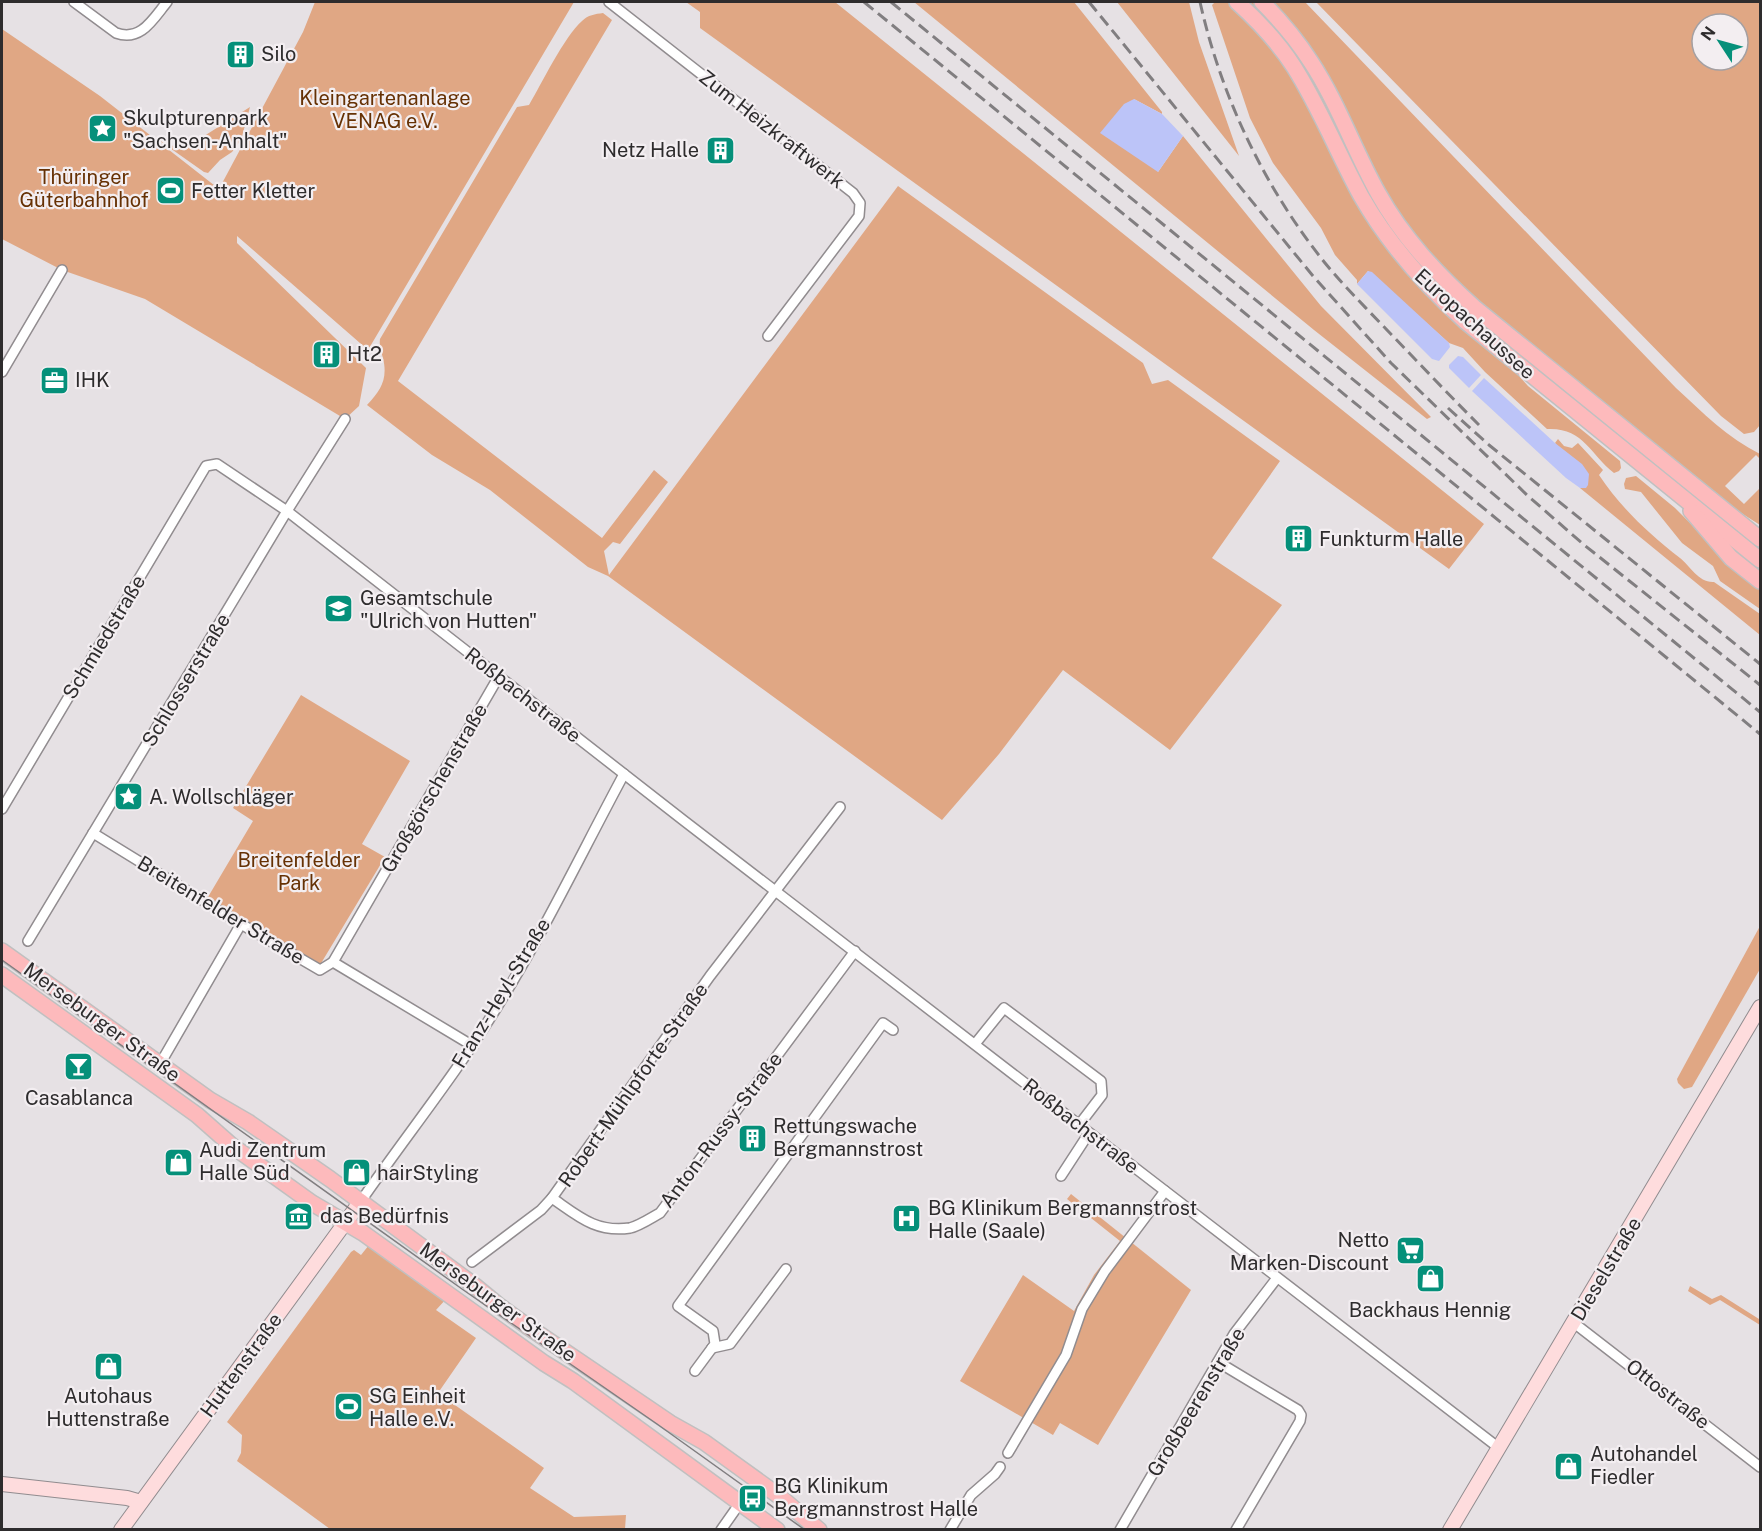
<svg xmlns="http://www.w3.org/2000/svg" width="1762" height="1531" viewBox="0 0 1762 1531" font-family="'Public Sans',sans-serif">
	<rect width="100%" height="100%" fill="#e6e1e4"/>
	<g fill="#e0a784" fill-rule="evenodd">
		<path d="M315 2H574L368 350 237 236V243L366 368 359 406 345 419 145 299 62 270 2 239V29L100 96 219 189 303 32Z"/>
		<path d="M686 2H835L1484 524 1449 569 700 28V12Z"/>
		<path d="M914 2H1074L1162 112V114L1134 99 1158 172 1183 136 1321 306 1431 417 1427 419 1314 330Z"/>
		<path d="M1117 2H1189L1199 42 1239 156Z"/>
		<path d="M1215 2H1230L1274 47 1304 95 1321 133 1354 194 1528 386 1620 461 1621 468 1619 471 1614 473C1590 454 1583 427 1547 429L1485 372 1463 348 1449 343 1368 271 1357 284V280L1335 255 1321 228 1273 163 1250 118 1212 5Z"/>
		<path d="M1248 2H1255L1305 62 1407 244 1760 544V548L1476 320 1424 271 1406 249 1367 192 1303 68 1288 46Z"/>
		<path d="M1272 2H1305L1676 388C1703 413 1728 438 1760 454V459L1756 455 1725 486 1744 504 1760 488V525L1738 511C1678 462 1618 414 1558 365 1509 326 1459 289 1420 240 1359 166 1340 72 1272 2Z"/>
		<path d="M1316 2H1760V425L1754 432 1744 434 1721 416ZM1702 24H1738V60H1702Z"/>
		<path d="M603 13 612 20 398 381 602 538 654 470 668 482 620 544 613 542 604 551 609 575 898 186 1143 363 1152 384 1168 380 1280 461 1212 558 1282 605 1170 750 1063 670 999 754 942 820 608 576 588 567 490 490 432 455 367 405C381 390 388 379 383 358 381 351 379 346 380 339L517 107 529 105C542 83 564 37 582 21 588 15 595 14 603 13Z"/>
		<path d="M250 107 241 140 232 152 220 160 208 173 204 172 160 141 176 147 193 143Z"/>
		<path d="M1558 439 1564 446 1572 448 1578 443 1603 470 1599 475C1621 508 1649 534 1680 558 1690 566 1699 583 1714 582L1760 614V635L1580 488H1586L1555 443Z"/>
		<path d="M1636 476 1675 508 1710 543 1760 588V609L1720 581 1713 566 1682 543 1641 492 1625 489 1624 484 1626 478Z"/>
		<path d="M301 695 410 761 362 844 385 857 320 965 208 897 253 821 233 808Z"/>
		<path d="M1760 926V969L1692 1087 1684 1089 1678 1083 1677 1079Z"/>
		<path d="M1071 1194 1191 1290 1098 1445 1060 1423 1053 1435 960 1381 1023 1275 1074 1311 1094 1275 1120 1241 1067 1199Z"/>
		<path d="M369 1245 447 1298 436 1310 476 1338 438 1393 544 1468 530 1488 574 1517 626 1515 625 1529H330L237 1461 241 1453 242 1435 227 1422 351 1252 354 1250 361 1255Z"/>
		<path d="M1690 1286 1712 1299 1721 1295 1759 1319 1760 1325 1720 1300 1710 1305 1688 1291Z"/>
	</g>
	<g fill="#bcc4f8">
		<path d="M1134 99 1162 114 1183 136 1158 172 1100 133 1124 104Z"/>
		<path d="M1368 271 1372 272 1449 343 1450 347 1439 361 1432 359 1357 284Z"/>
		<path d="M1458 356 1463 357 1481 375 1469 388 1449 368V365Z"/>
		<path d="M1484 378 1555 443 1582 464 1589 474 1588 485 1586 488H1580L1566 478 1472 391Z"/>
	</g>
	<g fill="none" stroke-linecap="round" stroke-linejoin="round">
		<defs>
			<g id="street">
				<path d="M74 2 116 33C141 42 153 19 167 2"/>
				<path d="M609 2 853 193 860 203 859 216 768 336"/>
				<path d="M2 372 62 270"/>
				<path d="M2 809 206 466 217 464 287 511 683 820 1499 1448"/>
				<path d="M93 833 241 924 320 970 333 962 473 1046"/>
				<path d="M28 941 287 511 345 419"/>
				<path d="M333 962 499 676"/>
				<path d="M975 1044 1004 1008 1101 1081 1102 1095 1079 1125"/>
				<path d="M160 1064 241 924"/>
				<path d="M1061 1176 1089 1133"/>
				<path d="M552 1198C578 1216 596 1233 630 1228 639 1226 651 1218 660 1213L855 951"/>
				<path d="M361 1201C406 1136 456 1074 497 1007 544 932 582 852 624 774"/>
				<path d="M472 1262 541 1210 552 1198 710 976 840 807"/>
				<path d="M1574 1323 1760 1467"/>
				<path d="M712 1348 730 1344 786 1269"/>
				<path d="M1218 1362 1298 1410 1301 1415 1300 1421 1236 1530"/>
				<path d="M695 1371 715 1344 713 1331 678 1306 883 1023 893 1030"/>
				<path d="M1008 1453 1066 1355 1082 1309 1105 1271 1165 1191"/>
				<path d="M721 1530 740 1503"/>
				<path d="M950 1530 971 1495 995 1474 1000 1467"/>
				<path d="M1120 1530 1234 1334 1277 1278"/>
			</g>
			<g id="secondary">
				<path d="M2 1484 127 1498 141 1502"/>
				<path d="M121 1530 361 1201"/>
				<path d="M1450 1530 1760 1007"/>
			</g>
			<g id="primary">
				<path d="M1237 2C1258 21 1278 42 1294 67 1320 108 1338 154 1361 196 1389 245 1425 285 1466 322L1760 560"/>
				<path d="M1262 2C1280 20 1297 40 1311 62 1338 103 1354 150 1378 193 1403 238 1437 274 1475 308L1760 539"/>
				<path d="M1691 511 1731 558 1760 581"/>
				<path d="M2 951 210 1100 248 1122 330 1179 475 1286 498 1305 527 1326 670 1423 704 1442 779 1496 819 1530"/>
				<path d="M2 975 197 1115 231 1145 259 1165 312 1203 363 1233 544 1363 573 1381 777 1530"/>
			</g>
		</defs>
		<use href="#street" stroke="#918c8f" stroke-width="12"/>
		<use href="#secondary" stroke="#918c8f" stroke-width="16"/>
		<use href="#primary" stroke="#c0c0c0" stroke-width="18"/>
		<use href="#street" stroke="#fff" stroke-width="9"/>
		<use href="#secondary" stroke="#fedcdd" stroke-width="14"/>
		<use href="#primary" stroke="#fdbabc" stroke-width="15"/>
		<path stroke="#817e80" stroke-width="1.5" d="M2 960 462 1289 657 1424 805 1530"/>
		<g stroke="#817e80" stroke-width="3" stroke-dasharray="12 6" stroke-linecap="butt">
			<path d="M864 2 1760 734"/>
			<path d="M891 2 1760 712"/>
			<path d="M1089 2 1313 276 1391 363 1527 495 1583 544 1760 685"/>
			<path d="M1200 2C1221 96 1264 187 1325 263 1344 286 1366 308 1387 330 1418 362 1448 394 1479 425"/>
			<path d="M1448 408 1489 445 1760 664"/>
		</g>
	</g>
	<defs>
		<symbol id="building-square" viewBox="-11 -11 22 22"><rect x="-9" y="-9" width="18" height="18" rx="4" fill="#05907a" stroke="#f3eef1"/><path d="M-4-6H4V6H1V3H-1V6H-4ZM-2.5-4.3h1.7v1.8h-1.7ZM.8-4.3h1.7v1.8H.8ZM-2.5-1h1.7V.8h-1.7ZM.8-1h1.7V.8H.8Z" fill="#fff"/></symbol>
		<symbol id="sight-square" viewBox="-11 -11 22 22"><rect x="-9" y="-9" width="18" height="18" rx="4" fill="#05907a" stroke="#f3eef1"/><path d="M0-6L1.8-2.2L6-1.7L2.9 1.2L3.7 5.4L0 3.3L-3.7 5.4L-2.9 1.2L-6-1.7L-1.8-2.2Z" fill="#fff"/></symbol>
		<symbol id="stadium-square" viewBox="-11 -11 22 22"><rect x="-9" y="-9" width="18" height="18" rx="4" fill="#05907a" stroke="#f3eef1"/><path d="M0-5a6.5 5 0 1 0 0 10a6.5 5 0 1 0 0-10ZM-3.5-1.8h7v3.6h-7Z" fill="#fff"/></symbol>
		<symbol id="office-square" viewBox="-11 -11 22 22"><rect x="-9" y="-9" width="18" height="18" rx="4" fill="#05907a" stroke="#f3eef1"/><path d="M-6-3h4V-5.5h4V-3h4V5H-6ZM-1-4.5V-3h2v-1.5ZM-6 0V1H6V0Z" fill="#fff"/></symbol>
		<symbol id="school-square" viewBox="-11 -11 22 22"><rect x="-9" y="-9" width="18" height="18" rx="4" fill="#05907a" stroke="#f3eef1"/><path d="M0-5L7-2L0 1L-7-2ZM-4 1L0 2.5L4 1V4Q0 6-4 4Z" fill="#fff"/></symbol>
		<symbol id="bar-square" viewBox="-11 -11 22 22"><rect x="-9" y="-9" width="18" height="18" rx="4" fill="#05907a" stroke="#f3eef1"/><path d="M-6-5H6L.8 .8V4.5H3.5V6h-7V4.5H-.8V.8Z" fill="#fff"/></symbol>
		<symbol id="shop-square" viewBox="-11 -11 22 22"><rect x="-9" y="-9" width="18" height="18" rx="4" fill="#05907a" stroke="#f3eef1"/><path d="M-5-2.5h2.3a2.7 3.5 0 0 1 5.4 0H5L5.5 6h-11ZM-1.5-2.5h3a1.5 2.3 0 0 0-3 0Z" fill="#fff"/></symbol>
		<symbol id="museum-square" viewBox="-11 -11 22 22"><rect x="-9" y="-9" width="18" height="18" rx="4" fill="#05907a" stroke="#f3eef1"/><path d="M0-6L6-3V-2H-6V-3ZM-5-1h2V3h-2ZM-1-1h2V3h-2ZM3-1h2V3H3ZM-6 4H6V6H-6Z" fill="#fff"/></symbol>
		<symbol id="hospital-square" viewBox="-11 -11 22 22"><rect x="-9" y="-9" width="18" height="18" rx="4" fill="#05907a" stroke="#f3eef1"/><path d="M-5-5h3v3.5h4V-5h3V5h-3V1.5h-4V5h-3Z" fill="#fff"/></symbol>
		<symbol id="supermarket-square" viewBox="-11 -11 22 22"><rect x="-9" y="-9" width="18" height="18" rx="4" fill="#05907a" stroke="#f3eef1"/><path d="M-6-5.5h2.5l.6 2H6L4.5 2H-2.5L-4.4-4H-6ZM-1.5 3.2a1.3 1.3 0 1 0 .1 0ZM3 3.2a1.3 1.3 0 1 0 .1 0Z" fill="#fff"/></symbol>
		<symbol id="bus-square" viewBox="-11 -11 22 22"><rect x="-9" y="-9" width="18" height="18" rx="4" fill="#05907a" stroke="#f3eef1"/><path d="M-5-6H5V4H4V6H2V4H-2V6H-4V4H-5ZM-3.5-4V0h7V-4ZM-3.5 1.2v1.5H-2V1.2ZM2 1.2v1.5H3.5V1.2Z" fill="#fff"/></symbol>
	</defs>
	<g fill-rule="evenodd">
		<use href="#building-square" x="224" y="38" width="33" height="33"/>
		<use href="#sight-square" x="86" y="112" width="33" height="33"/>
		<use href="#building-square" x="704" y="134" width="33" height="33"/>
		<use href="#stadium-square" x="154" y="174" width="33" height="33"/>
		<use href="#building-square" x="310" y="338" width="33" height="33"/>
		<use href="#office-square" x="38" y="364" width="33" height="33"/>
		<use href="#building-square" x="1282" y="522" width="33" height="33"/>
		<use href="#school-square" x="322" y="592" width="33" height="33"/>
		<use href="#sight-square" x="112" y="780" width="33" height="33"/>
		<use href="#bar-square" x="62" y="1050" width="33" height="33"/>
		<use href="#building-square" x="736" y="1122" width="33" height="33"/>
		<use href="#shop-square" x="162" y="1146" width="33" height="33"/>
		<use href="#shop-square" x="340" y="1156" width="33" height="33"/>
		<use href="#museum-square" x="282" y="1200" width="33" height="33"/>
		<use href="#hospital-square" x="890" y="1202" width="33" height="33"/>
		<use href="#supermarket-square" x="1394" y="1234" width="33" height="33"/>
		<use href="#shop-square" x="1414" y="1262" width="33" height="33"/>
		<use href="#shop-square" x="92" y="1350" width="33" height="33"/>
		<use href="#stadium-square" x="332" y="1390" width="33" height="33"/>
		<use href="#shop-square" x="1552" y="1450" width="33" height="33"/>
		<use href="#bus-square" x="736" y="1482" width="33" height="33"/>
	</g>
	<g text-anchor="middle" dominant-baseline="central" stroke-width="4.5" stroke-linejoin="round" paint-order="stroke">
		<g font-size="20" fill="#2e2c2d" stroke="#f3eef1" text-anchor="start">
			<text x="261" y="54">Silo</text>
			<text x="123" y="118">Skulpturenpark<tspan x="123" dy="23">"Sachsen-Anhalt"</tspan></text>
			<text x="699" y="150" text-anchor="end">Netz Halle</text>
			<text x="191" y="191">Fetter Kletter</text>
			<text x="347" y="354">Ht2</text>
			<text x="75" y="380">IHK</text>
			<text x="1319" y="539">Funkturm Halle</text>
			<text x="360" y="598">Gesamtschule<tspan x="360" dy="23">"Ulrich von Hutten"</tspan></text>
			<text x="149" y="797">A. Wollschläger</text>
			<text x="79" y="1098" text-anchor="middle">Casablanca</text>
			<text x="773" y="1126">Rettungswache<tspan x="773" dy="23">Bergmannstrost</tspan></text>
			<text x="199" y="1150">Audi Zentrum<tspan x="199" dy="23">Halle Süd</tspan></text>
			<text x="377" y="1173">hairStyling</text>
			<text x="928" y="1208">BG Klinikum Bergmannstrost<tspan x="928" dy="23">Halle (Saale)</tspan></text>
			<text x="320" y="1216">das Bedürfnis</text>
			<text x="1389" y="1240" text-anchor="end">Netto<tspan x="1389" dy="23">Marken-Discount</tspan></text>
			<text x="1430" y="1310" text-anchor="middle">Backhaus Hennig</text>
			<text x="108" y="1396" text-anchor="middle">Autohaus<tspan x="108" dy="23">Huttenstraße</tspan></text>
			<text x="369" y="1396">SG Einheit<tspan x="369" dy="23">Halle e.V.</tspan></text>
			<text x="1590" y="1454">Autohandel<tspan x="1590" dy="23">Fiedler</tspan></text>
			<text x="774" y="1486">BG Klinikum<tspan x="774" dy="23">Bergmannstrost Halle</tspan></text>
		</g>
		<g font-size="20" fill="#663104" stroke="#f3eef1">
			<text x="385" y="98">Kleingartenanlage<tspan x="385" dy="23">VENAG e.V.</tspan></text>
			<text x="84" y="177">Thüringer<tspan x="84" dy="23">Güterbahnhof</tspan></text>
			<text x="299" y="860">Breitenfelder<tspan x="299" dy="23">Park</tspan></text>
		</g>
		<g font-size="20" fill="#2e2c2d" stroke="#f3eef1">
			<text transform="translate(772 129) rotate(38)">Zum Heizkraftwerk</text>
			<text transform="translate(1475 324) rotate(42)">Europachaussee</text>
			<text transform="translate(104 637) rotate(-59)">Schmiedstraße</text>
			<text transform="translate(186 680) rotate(-59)">Schlosserstraße</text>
			<text transform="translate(523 695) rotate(38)">Roßbachstraße</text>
			<text transform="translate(434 788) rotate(-60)">Großgörschenstraße</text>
			<text transform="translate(221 910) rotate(31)">Breitenfelder Straße</text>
			<text transform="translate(501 993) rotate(-59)">Franz-Heyl-Straße</text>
			<text transform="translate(102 1022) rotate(36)">Merseburger Straße</text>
			<text transform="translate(633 1085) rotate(-55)">Robert-Mühlpforte-Straße</text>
			<text transform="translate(1081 1126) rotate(38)">Roßbachstraße</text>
			<text transform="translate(721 1130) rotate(-53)">Anton-Russy-Straße</text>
			<text transform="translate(1606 1269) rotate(-59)">Dieselstraße</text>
			<text transform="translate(498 1302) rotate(36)">Merseburger Straße</text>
			<text transform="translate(241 1365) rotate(-54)">Huttenstraße</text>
			<text transform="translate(1668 1394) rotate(38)">Ottostraße</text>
			<text transform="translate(1196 1402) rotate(-59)">Großbeerenstraße</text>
		</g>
	</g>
	<rect width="1762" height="1531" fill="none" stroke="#2e2c2d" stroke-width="6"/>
	<g transform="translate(1720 42) rotate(306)"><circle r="28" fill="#f3eef1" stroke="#a4a0a3" stroke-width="1.5"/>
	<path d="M0-4.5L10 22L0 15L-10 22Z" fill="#05907a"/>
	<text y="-9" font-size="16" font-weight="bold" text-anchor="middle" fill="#2e2c2d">N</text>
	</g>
</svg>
